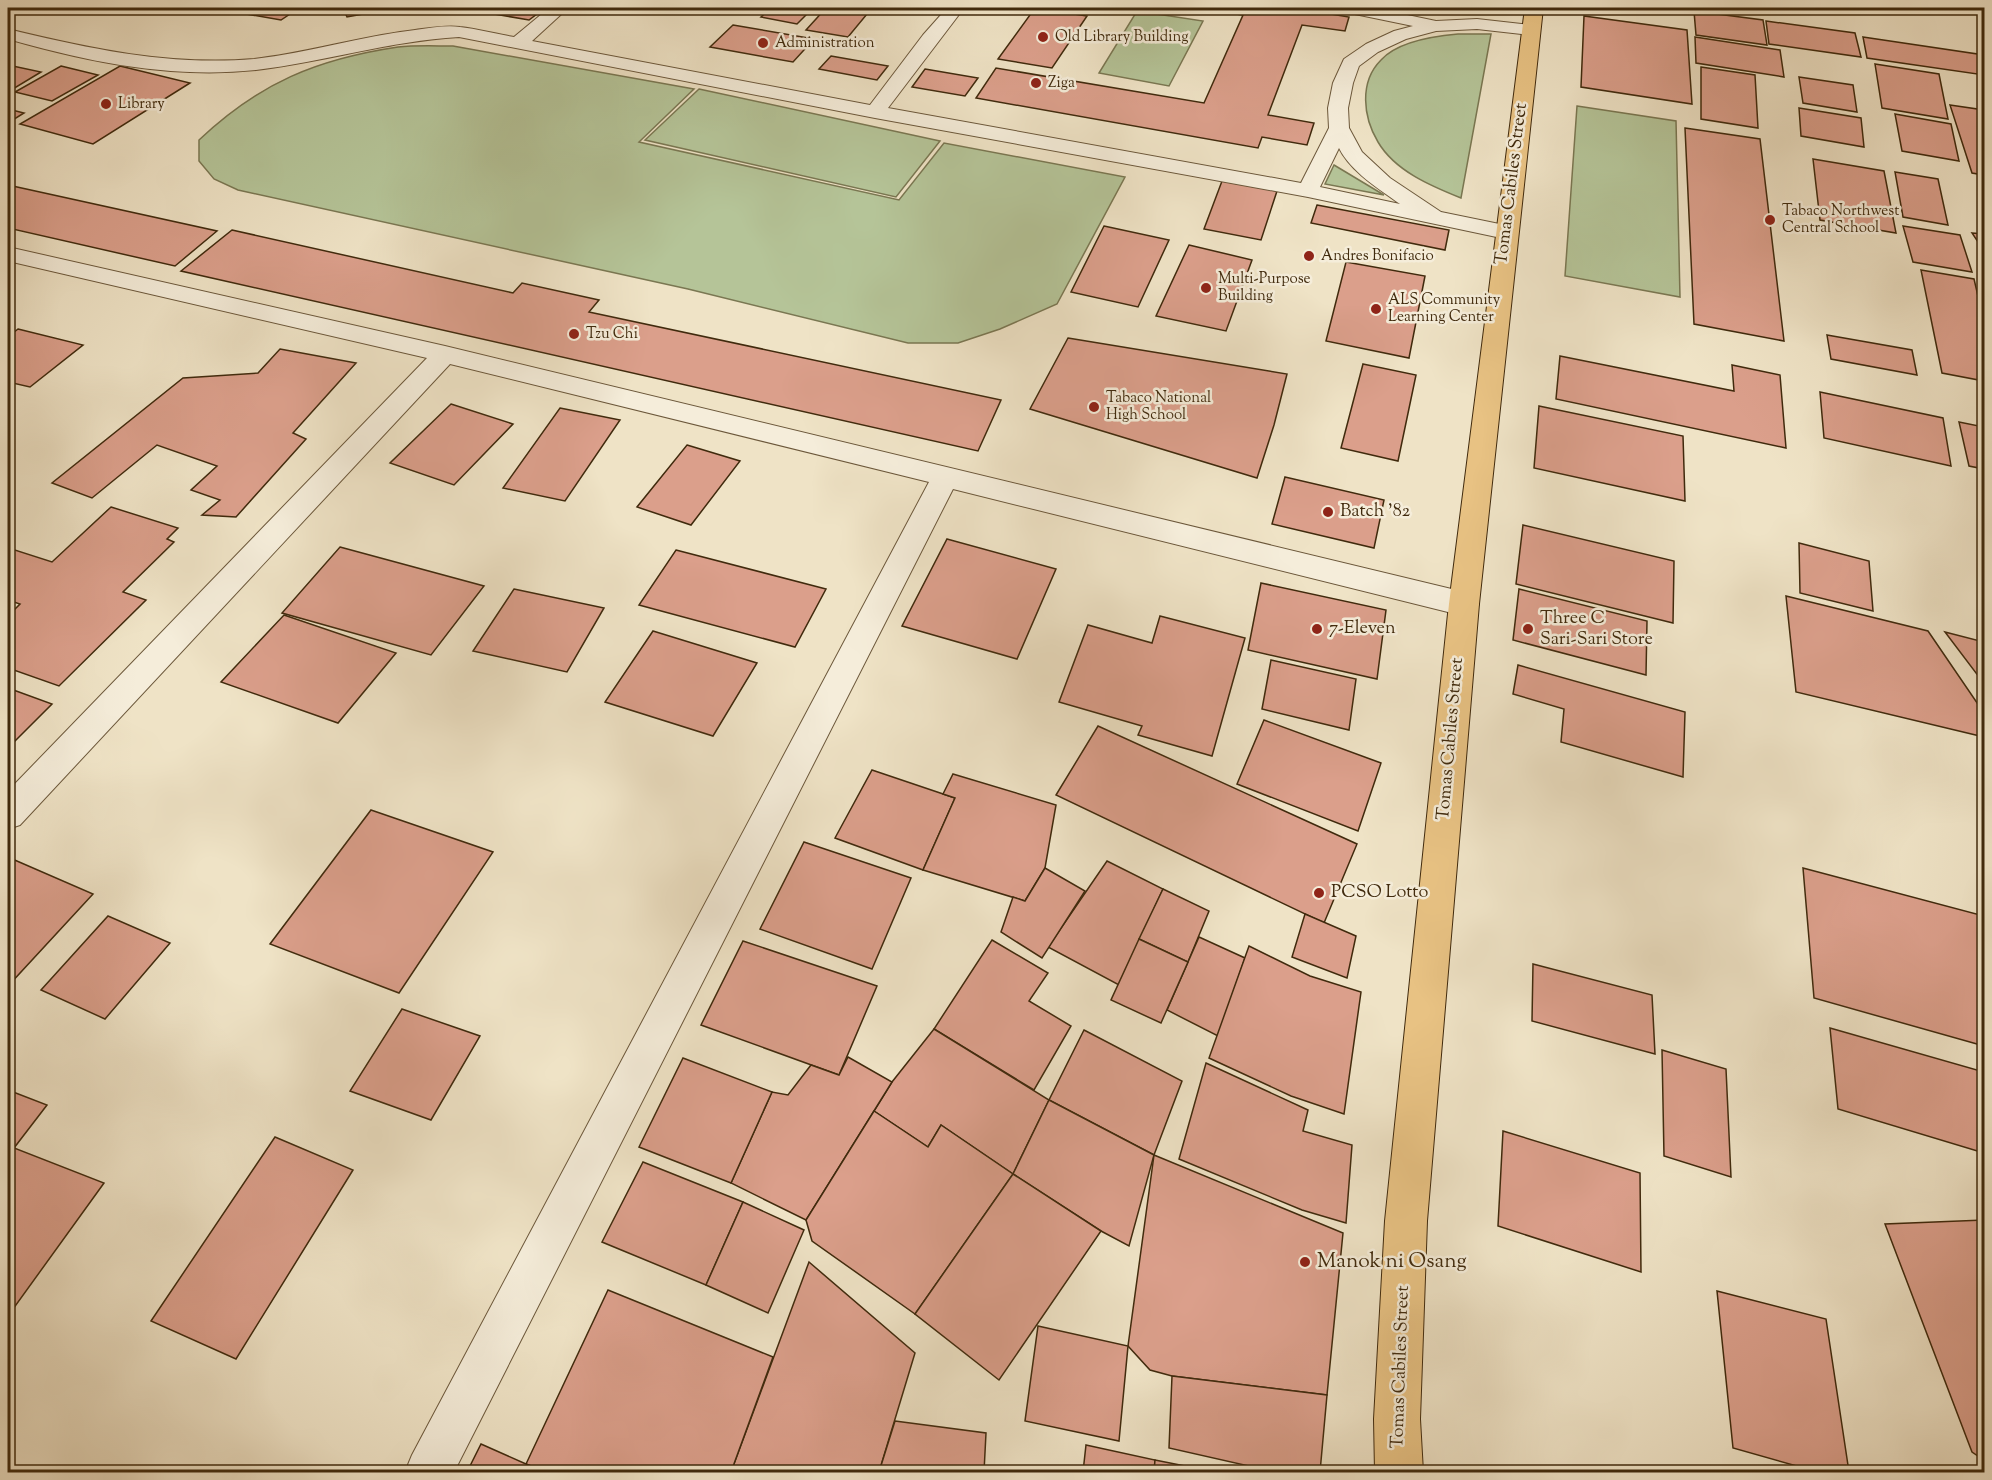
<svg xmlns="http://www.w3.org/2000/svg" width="1992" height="1480" viewBox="0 0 1992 1480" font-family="'Sorts Mill Goudy',serif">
	<rect width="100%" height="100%" fill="#efe3c6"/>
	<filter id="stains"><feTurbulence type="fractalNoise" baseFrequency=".00333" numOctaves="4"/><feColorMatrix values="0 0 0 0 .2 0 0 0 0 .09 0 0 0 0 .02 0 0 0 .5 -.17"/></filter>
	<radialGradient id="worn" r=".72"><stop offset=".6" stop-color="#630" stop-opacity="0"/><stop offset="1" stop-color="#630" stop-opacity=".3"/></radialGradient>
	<g fill="#b5c498" stroke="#7a7752" stroke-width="1.5">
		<path d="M1137 11 1203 21 1169 86 1099 73Z"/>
		<path d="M1458 34H1491L1461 198C1431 186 1395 171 1378 142 1363 117 1359 82 1381 60 1398 41 1435 36 1458 34Z"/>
		<path d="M453 46 694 89 639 142 899 200 944 143 1125 177 1057 304 1000 329 958 343H908L688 289 238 190 214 179 199 161V140C259 83 317 59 398 47 416 45 435 46 453 46Z"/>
		<path d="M699 89 940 141 896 197 645 140Z"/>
		<path d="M1577 106 1676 121 1680 297 1565 276Z"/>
		<path d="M1334 165 1384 195 1325 184Z"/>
	</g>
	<g fill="#db9f8b" stroke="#402a0d" stroke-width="1.5">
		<path d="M212 8H299L281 20Z"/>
		<path d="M343 8H397L347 17Z"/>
		<path d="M481 8H545L529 20 477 11Z"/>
		<path d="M771 8H813L797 24 761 17Z"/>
		<path d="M826 8H872L848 37 806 30Z"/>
		<path d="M1035 8 1087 16 1052 68 998 59Z"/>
		<path d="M1193 8H1307L1306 10 1349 17 1345 31 1302 25 1268 115 1314 123 1307 145 1262 137 1258 148 976 98 996 68 1204 103 1243 15Z"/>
		<path d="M1776 8H1826L1828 14Z"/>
		<path d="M1694 11 1763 20 1767 45 1696 35Z"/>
		<path d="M1584 16 1687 30 1692 104 1581 87Z"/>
		<path d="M1766 21 1855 33 1861 57 1769 44Z"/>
		<path d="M733 25 814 39 793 62 710 47Z"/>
		<path d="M1695 37 1780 50 1784 77 1696 63Z"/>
		<path d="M1863 37 1984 55V75L1867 58Z"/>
		<path d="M831 56 888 66 877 80 819 69Z"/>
		<path d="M1875 64 1939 74 1948 119 1882 108Z"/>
		<path d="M8 65 41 72 8 92Z"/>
		<path d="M61 66 98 75 52 101 15 92Z"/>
		<path d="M120 66 190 83 93 144 20 124Z"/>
		<path d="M1701 67 1755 75 1758 128 1701 119Z"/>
		<path d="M925 69 978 78 965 96 912 87Z"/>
		<path d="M1799 77 1853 85 1857 112 1803 103Z"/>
		<path d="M1950 105 1984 110V175L1972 173Z"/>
		<path d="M1799 108 1861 118 1864 147 1801 136Z"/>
		<path d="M8 109 24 113 8 123Z"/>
		<path d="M1895 114 1951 124 1959 161 1902 151Z"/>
		<path d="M1685 128 1760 139 1784 341 1694 324Z"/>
		<path d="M1813 159 1884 171 1896 233 1820 220Z"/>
		<path d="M1895 172 1938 179 1948 225 1903 217Z"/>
		<path d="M1222 181 1277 191 1261 240 1204 229Z"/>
		<path d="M8 185 217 231 175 266 8 228Z"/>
		<path d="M1317 205 1449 230 1445 250 1311 223Z"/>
		<path d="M1104 226 1169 240 1138 307 1071 292Z"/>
		<path d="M1903 226 1960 235 1972 272 1913 262Z"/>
		<path d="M232 230 513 293 522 283 599 300 589 312 1001 400 978 451 181 271Z"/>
		<path d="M1972 233 1984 234V251Z"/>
		<path d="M1189 245 1252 260 1226 331 1156 316Z"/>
		<path d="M1346 262 1425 276 1409 358 1326 341Z"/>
		<path d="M1921 270 1974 279 1984 322V381L1942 373Z"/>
		<path d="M18 329 83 345 30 387 8 382V337Z"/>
		<path d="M1827 335 1912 350 1917 375 1831 359Z"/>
		<path d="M1068 338 1287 374 1274 425 1257 478 1030 409Z"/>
		<path d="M280 349 356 363 293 433 306 439 236 517 202 515 220 500 191 490 217 466 157 445 92 498 52 483 183 378 258 373Z"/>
		<path d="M1560 356 1734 391 1732 365 1780 375 1786 448 1556 399Z"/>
		<path d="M1363 364 1416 375 1398 461 1341 448Z"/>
		<path d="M1820 392 1943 418 1951 466 1824 438Z"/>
		<path d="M451 404 513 424 454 485 390 463Z"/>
		<path d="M1539 406 1683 436 1685 501 1534 468Z"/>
		<path d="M560 408 620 420 565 501 503 488Z"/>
		<path d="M1959 422 1984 427V469L1969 466Z"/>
		<path d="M687 445 740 461 691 525 637 507Z"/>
		<path d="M1285 477 1384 500 1374 548 1272 524Z"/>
		<path d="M111 507 178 528 167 539 174 542 123 592 146 600 59 686 8 668V616L20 604 8 600V557L15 550 52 562Z"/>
		<path d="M1523 525 1674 561 1673 623 1516 584Z"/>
		<path d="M947 539 1056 569 1017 659 902 626Z"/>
		<path d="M1799 543 1869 561 1873 611 1800 593Z"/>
		<path d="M340 547 484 586 431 655 282 613Z"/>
		<path d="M676 550 826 589 795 647 639 605Z"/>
		<path d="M1261 583 1386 610 1377 679 1248 650Z"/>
		<path d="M514 589 604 608 567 672 473 651Z"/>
		<path d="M1519 589 1647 621 1646 675 1513 640Z"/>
		<path d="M1786 596 1928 631 1984 713V737L1796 692Z"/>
		<path d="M284 615 396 653 338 723 221 682Z"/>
		<path d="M1160 616 1245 638 1212 756 1138 735 1142 726 1059 702 1088 625 1152 643Z"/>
		<path d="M653 631 757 663 713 736 605 702Z"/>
		<path d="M1945 632 1984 642V679L1979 677Z"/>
		<path d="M1271 660 1356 679 1349 730 1262 709Z"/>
		<path d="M1518 665 1685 712 1683 777 1561 742 1564 709 1513 694Z"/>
		<path d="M8 688 52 704 8 748Z"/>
		<path d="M1264 720 1381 763 1358 831 1237 784Z"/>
		<path d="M1098 726 1357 844 1324 923 1056 795Z"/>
		<path d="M872 770 955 798 923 870 835 838Z"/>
		<path d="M953 774 1056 805 1045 868 1025 901 923 870 955 798 943 794Z"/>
		<path d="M371 810 493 852 399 993 270 944Z"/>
		<path d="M804 842 911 878 872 969 760 929Z"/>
		<path d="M10 858 93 894 8 986V860Z"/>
		<path d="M1107 861 1163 889 1119 985 1048 947Z"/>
		<path d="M1045 868 1085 891 1042 958 1001 932 1013 897 1025 901Z"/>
		<path d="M1803 868 1984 916V1046L1814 998Z"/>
		<path d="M1163 889 1209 911 1188 962 1139 939Z"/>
		<path d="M1305 914 1356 936 1347 978 1292 957Z"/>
		<path d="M108 916 170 943 105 1019 41 990Z"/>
		<path d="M1199 937 1245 958 1218 1036 1167 1010Z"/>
		<path d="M1139 939 1188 962 1161 1023 1111 1000Z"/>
		<path d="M992 940 1048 973 1029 1001 1071 1026 1034 1090 934 1029Z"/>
		<path d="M743 941 877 986 839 1075 701 1025Z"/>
		<path d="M1249 946 1310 976 1361 992 1344 1114 1291 1096 1209 1058Z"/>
		<path d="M1533 964 1652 995 1655 1054 1532 1021Z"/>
		<path d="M402 1009 480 1036 431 1120 350 1091Z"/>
		<path d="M1830 1028 1984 1072V1153L1838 1109Z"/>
		<path d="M934 1029 1049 1100 1013 1174 941 1125 928 1147 874 1111 892 1082Z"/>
		<path d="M1084 1030 1182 1081 1154 1155 1049 1100Z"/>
		<path d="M1662 1050 1726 1069 1731 1177 1664 1156Z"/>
		<path d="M848 1057 892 1082 806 1220 731 1183 772 1092 788 1095 811 1065 839 1075Z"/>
		<path d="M683 1058 772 1092 731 1183 639 1147Z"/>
		<path d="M1206 1063 1308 1110 1303 1131 1352 1145 1346 1223 1302 1210 1179 1159Z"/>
		<path d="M8 1090 47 1105 14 1148 104 1183 8 1316Z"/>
		<path d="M1049 1100 1154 1155 1129 1246 1101 1231 1013 1174Z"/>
		<path d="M874 1111 928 1147 941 1125 1013 1174 915 1314 812 1241 806 1220Z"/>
		<path d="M1503 1131 1640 1173 1641 1272 1498 1226Z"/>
		<path d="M275 1137 353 1170 236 1359 151 1321Z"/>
		<path d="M1154 1155 1343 1233 1327 1395 1172 1376 1150 1370 1128 1346Z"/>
		<path d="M643 1162 743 1202 706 1285 602 1242Z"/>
		<path d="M1013 1174 1101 1231 999 1380 915 1314Z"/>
		<path d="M743 1202 804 1230 768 1313 706 1285Z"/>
		<path d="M1984 1220V1460L1972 1452 1885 1224Z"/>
		<path d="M809 1262 915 1353 879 1472H731Z"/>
		<path d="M608 1290 773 1357 731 1472H546L526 1464Z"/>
		<path d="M1717 1291 1826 1319 1849 1472H1818L1733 1448Z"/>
		<path d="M1038 1326 1128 1346 1119 1441 1025 1421Z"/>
		<path d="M1172 1376 1327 1395 1320 1472H1275L1169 1448Z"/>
		<path d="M895 1421 986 1433 984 1472H879Z"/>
		<path d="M481 1444 526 1464 546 1472H467Z"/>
		<path d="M1086 1445 1155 1460 1154 1472H1083Z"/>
		<path d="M1155 1460 1215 1472H1154Z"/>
	</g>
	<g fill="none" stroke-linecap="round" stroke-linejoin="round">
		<defs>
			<path id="lane" d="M549 8H568L532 41 870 105 923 35 947 8H964L888 108 1301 183 1329 128 1328 108 1333 83 1344 59 1366 44 1394 31 1413 26 1345 12 1343 8H1374L1436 21 1477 19 1530 25 1536 26 1539 30 1536 34 1530 35 1477 29 1436 31 1406 39 1378 52 1359 66 1353 83 1348 108 1349 128 1362 152 1390 178 1441 212 1514 227 1517 232 1514 237 1506 239 1308 197 875 118 459 37C390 41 324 62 256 70 172 79 88 62 8 39V29C90 49 170 66 254 59 309 53 361 36 415 30 430 28 446 25 460 27 478 29 496 34 514 37ZM1339 148C1351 172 1379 189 1400 204L1320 187Z"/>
			<path id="street" d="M8 247 445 346 1464 592 1475 596 1479 604 1475 612 1464 616 953 489 454 1472H405L412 1455 929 482 450 364 20 825 8 829V791L427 358 8 261Z"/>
			<path id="primary" d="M1525 8H1543L1479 604 1427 1221 1420 1419 1423 1472H1375L1374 1419 1385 1221 1449 604Z"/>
		</defs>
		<use href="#lane" stroke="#6c583b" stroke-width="2"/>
		<use href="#street" stroke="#6c583b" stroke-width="2"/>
		<use href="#primary" stroke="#402a0d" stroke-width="2"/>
		<use href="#lane" fill="#f5edda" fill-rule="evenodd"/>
		<use href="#street" fill="#f5edda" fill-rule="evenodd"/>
		<use href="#primary" fill="#e8c283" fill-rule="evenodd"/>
	</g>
	<g fill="#8f2418" stroke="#f5edda" stroke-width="2">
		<circle cx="1043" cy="37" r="6"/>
		<circle cx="763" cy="43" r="6"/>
		<circle cx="1036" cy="83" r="6"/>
		<circle cx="106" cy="104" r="6"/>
		<circle cx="1770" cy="220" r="6"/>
		<circle cx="1309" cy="256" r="6"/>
		<circle cx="1206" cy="288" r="6"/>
		<circle cx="1376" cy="309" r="6"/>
		<circle cx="574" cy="334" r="6"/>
		<circle cx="1094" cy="407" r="6"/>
		<circle cx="1328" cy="512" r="6"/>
		<circle cx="1317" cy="629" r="6"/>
		<circle cx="1528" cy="629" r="6"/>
		<circle cx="1319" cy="893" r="6"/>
		<circle cx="1305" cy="1262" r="6"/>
	</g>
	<g text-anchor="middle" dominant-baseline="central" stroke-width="5" stroke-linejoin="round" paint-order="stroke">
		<g font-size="15" fill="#402a0d" stroke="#f5edda" text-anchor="start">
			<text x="1055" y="37">Old Library Building</text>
			<text x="775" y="43">Administration</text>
			<text x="1048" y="83">Ziga</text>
			<text x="118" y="104">Library</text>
			<text x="1782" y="211">Tabaco Northwest<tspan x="1782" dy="17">Central School</tspan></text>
			<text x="1321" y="256">Andres Bonifacio</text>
			<text x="1218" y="279">Multi-Purpose<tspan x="1218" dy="17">Building</tspan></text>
			<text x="1388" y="300">ALS Community<tspan x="1388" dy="17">Learning Center</tspan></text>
			<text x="586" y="334">Tzu Chi</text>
			<text x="1106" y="398">Tabaco National<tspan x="1106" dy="17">High School</tspan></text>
		</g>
		<g font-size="18" fill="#402a0d" stroke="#f5edda">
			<text transform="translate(1512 184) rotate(-83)">Tomas Cabiles Street</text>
			<text transform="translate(1451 739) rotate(-85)">Tomas Cabiles Street</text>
			<text transform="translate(1401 1367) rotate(-88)">Tomas Cabiles Street</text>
		</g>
		<g font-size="18" fill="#402a0d" stroke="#f5edda" text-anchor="start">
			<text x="1340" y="512">Batch '82</text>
			<text x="1540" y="619">Three C<tspan x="1540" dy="21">Sari-Sari Store</tspan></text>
			<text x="1329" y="629">7-Eleven</text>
			<text x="1331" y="893">PCSO Lotto</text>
		</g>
		<g font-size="21" fill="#402a0d" stroke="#f5edda" text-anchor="start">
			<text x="1317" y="1262">Manok ni Osang</text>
		</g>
	</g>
	<rect width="1992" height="1480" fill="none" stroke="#efe3c6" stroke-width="30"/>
	<rect x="9" y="9" width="1974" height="1462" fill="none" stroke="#402a0d" stroke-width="3"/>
	<rect x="15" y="15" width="1962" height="1450" fill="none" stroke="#402a0d" stroke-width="1.5"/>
	<rect width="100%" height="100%" filter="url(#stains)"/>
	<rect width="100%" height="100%" fill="url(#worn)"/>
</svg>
